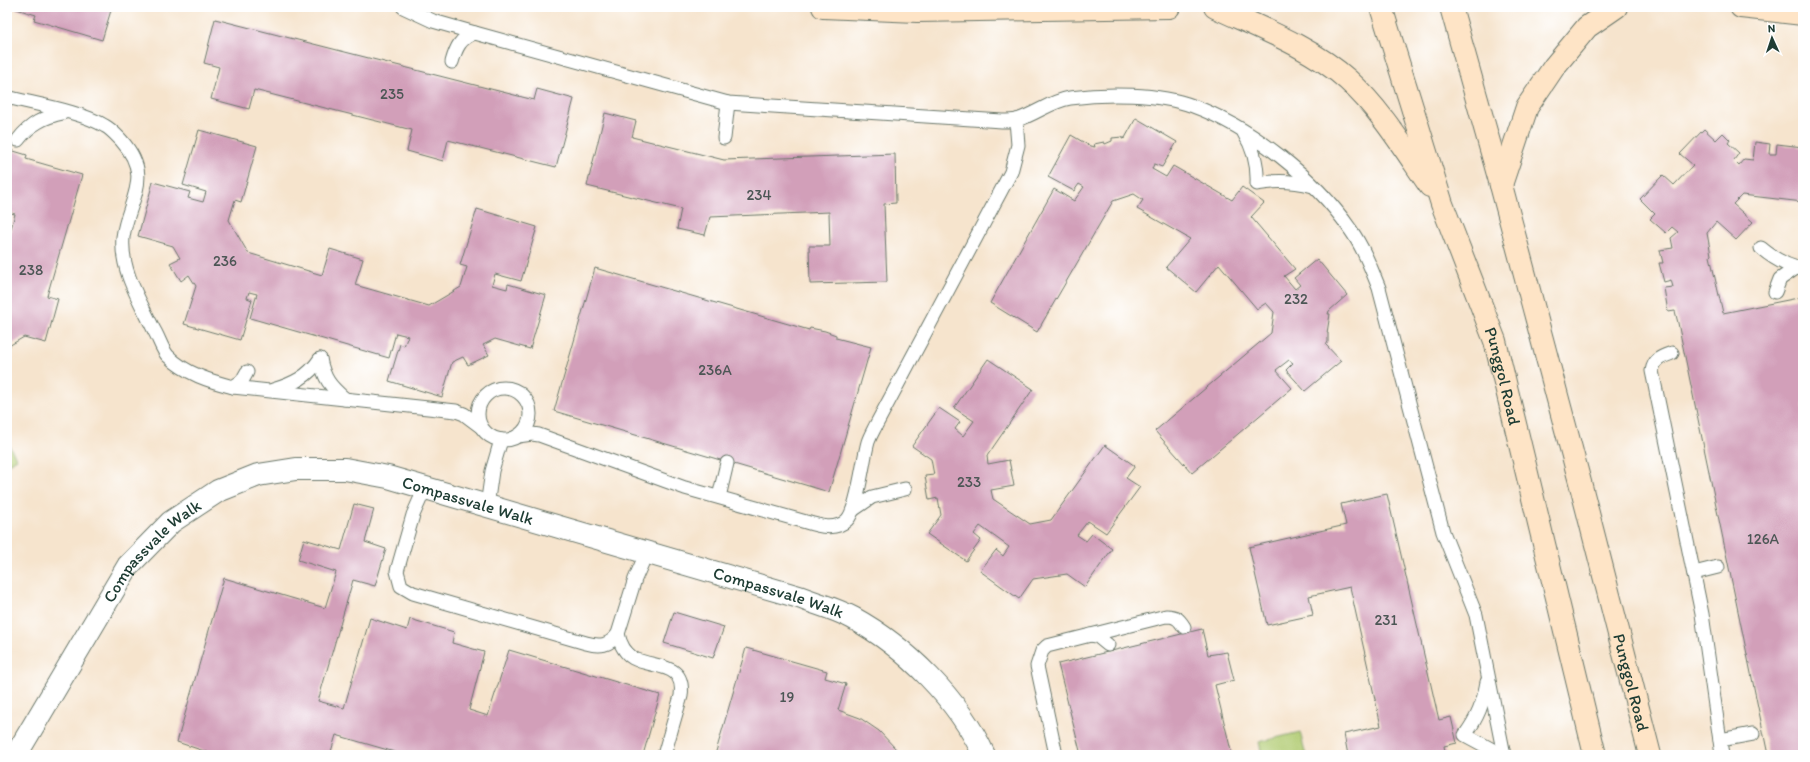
<svg xmlns="http://www.w3.org/2000/svg" width="1810" height="762" viewBox="0 0 1810 762" font-family="Itim,sans-serif">
	<rect width="100%" height="100%" fill="#fff"/>
	<filter id="ink" filterUnits="userSpaceOnUse"><feTurbulence type="fractalNoise" baseFrequency=".025" numOctaves="2"/><feDisplacementMap in="SourceGraphic" scale="8" xChannelSelector="R" yChannelSelector="G"/><feConvolveMatrix kernelMatrix="1 2 1 2 8 2 1 2 1" color-interpolation-filters="sRGB"/></filter>
	<filter id="wash" filterUnits="userSpaceOnUse"><feTurbulence type="fractalNoise" baseFrequency=".012" numOctaves="4" result="noise"/><feDisplacementMap in="SourceGraphic" scale="16" xChannelSelector="R" yChannelSelector="G"/><feGaussianBlur stdDeviation="0.9" result="paint"/><feColorMatrix in="noise" values="0 0 0 0 0 0 0 0 0 0 0 0 0 0 0 0 0 1.4 0 .05"/><feComposite in="paint" operator="in"/></filter>
	<g filter="url(#wash)">
		<rect width="100%" height="100%" fill="#f6e4cd"/>
		<g fill="#b0cb71" stroke="#688452">
			<path d="M7 442 17 459 7 465Z"/>
			<path d="M1300 732 1306 755H1262L1259 742Z"/>
		</g>
		<g id="blocks">
			<g fill="#d29fb9">
				<path d="M10 7H112L102 40 34 20 36 15Z"/>
				<path d="M215 19 534 100 537 89 574 99 556 167 448 140 443 161 407 151 412 130 254 90 249 109 211 99 219 67 204 63Z"/>
				<path d="M605 113 636 121 632 137 724 160 895 154 896 203 884 204 887 282 810 284 809 246H830L829 212 710 217 705 235 677 229 681 209 587 186Z"/>
				<path d="M1136 118 1177 142 1162 167 1154 164 1152 169 1166 177 1173 166 1232 200 1242 187 1264 203 1251 217 1295 269 1284 276 1295 289 1300 285 1294 278 1317 259 1347 295 1329 311 1328 314H1330L1327 333H1328V342L1326 345 1341 361 1305 391 1286 370 1293 363 1289 360 1276 370 1292 388 1192 473 1155 431 1271 333 1274 312 1266 303 1257 309 1219 264 1196 292 1166 267 1190 239 1137 209 1143 200 1134 194 1113 201 1037 332 990 303 1054 189 1074 201 1084 187 1079 184 1074 191 1048 177 1071 135 1090 146 1095 147 1094 144 1104 142 1105 144 1112 141V138L1122 137V139L1125 138Z"/>
				<path d="M1704 129 1716 140 1723 133 1730 140 1728 143 1739 153 1734 160 1739 165 1744 159 1753 160 1755 142 1770 144 1769 154H1776L1777 144 1803 147V202L1742 195 1733 204 1753 222 1736 240 1716 222 1707 233 1711 255 1710 256 1723 313 1803 297V755H1768L1678 323 1675 311 1668 312 1664 288 1673 287 1671 280 1664 282 1659 263H1663L1660 250 1673 248 1671 238 1678 232 1672 227 1666 233 1650 219 1655 214 1640 199 1663 175 1674 185 1693 165 1680 154Z"/>
				<path d="M199 130 257 146 241 202 235 200 229 220 248 253 322 275 330 249 363 259 355 285 429 306 461 287 467 267 460 265 477 209 537 227 521 281 495 274 492 285 507 289 508 284 546 295 530 349 495 339 483 345 489 355 468 365 463 357 452 362 442 397 389 381 400 344 404 346 408 336 396 333 389 358 250 318 257 294 249 292 247 298 252 300 240 340 184 324 196 286 189 275 181 281 170 263 180 258 173 246 138 236 153 182 190 192 188 198 203 202 206 192 183 185Z"/>
				<path d="M7 149 27 155 26 159 82 175 47 296 58 299 46 343 24 337 7 347V243L15 214 7 212Z"/>
				<path d="M595 268 809 330 810 328 825 331 836 335V338L871 347 829 492 554 411Z"/>
				<path d="M988 359 1033 389 987 456 988 464 1009 460 1014 486 991 490 993 499 1030 524 1051 520 1105 445 1135 466 1126 478 1140 487 1106 533 1088 521 1077 535 1086 541 1092 534 1112 549 1085 587 1067 574 1033 579 1019 599 980 571 996 550 1003 556 1009 547 980 526 974 534 981 540 966 561 927 534 941 515 938 498 929 500 925 476 934 475 931 459 912 446 939 408 960 422 955 429 963 436 974 421 954 408Z"/>
				<path d="M1387 494 1439 720 1451 717 1457 743 1444 746 1446 755H1348L1344 734 1381 726 1350 587 1309 596 1313 615 1267 625 1249 547 1346 525 1341 504Z"/>
				<path d="M354 504 374 509 365 542 386 549 375 586 353 580 318 701 344 708 370 618 407 630 410 619 454 632 452 643 484 652 469 710 488 716 509 650 660 695 643 755H405L336 735 330 755H210V753L177 742 224 578 325 608 336 572 298 560 304 539 341 550Z"/>
				<path d="M674 612 724 627 713 658 664 643Z"/>
				<path d="M1202 629 1208 655 1227 652 1234 680 1215 685 1232 755H1081L1058 664Z"/>
				<path d="M746 648 827 671 825 678 846 684 838 710 860 718 879 731 896 749 900 755H715Z"/>
			</g>
		</g>
	</g>
	<g filter="url(#ink)">
		<use href="#blocks" fill-opacity="0" stroke="#6a776a" stroke-width="1"/>
		<g fill="none" stroke-linecap="round" stroke-linejoin="round">
			<defs>
				<g id="service">
					<path d="M403 7 433 21 475 33 728 103 1002 121C1007 121 1013 121 1017 120 1036 114 1051 101 1070 98 1106 93 1159 93 1193 106 1251 127 1315 178 1350 229 1363 247 1371 268 1379 288L1443 532 1476 615 1504 755"/>
					<path d="M452 62C456 48 460 38 475 33"/>
					<path d="M7 97C34 104 83 112 105 126 111 129 117 136 121 140 155 178 128 199 123 237 120 270 140 301 154 330 159 338 162 350 168 356 186 374 210 381 233 387L456 411 464 414 480 426"/>
					<path d="M1244 133C1254 149 1258 164 1257 184 1276 180 1294 181 1313 186"/>
					<path d="M724 138 728 103"/>
					<path d="M18 140C30 124 44 117 63 113"/>
					<path d="M1761 248C1773 258 1787 267 1803 269"/>
					<path d="M1775 292 1780 279 1796 268"/>
					<path d="M1672 353C1661 357 1654 359 1652 371L1702 614 1722 755"/>
					<path d="M320 359C324 379 330 386 345 399"/>
					<path d="M233 387 242 381 247 372"/>
					<circle cx="504" cy="414" r="26"/>
					<path d="M273 390C293 384 308 377 320 359"/>
					<path d="M518 436 532 434 539 435 685 488 806 522C819 526 836 531 847 520 858 509 863 459 868 442 870 436 873 431 876 425L1011 172 1018 145 1016 120"/>
					<path d="M425 488 413 515 397 571 401 586 413 593 586 643C600 647 609 646 618 634L635 579 647 552"/>
					<path d="M719 497 727 463"/>
					<path d="M487 506 492 471 501 440"/>
					<path d="M853 510 872 497 905 489"/>
					<path d="M1694 573 1718 567"/>
					<path d="M618 634C620 643 625 653 633 658 653 669 686 661 681 696L664 755"/>
					<path d="M1090 635 1097 636 1108 645"/>
					<path d="M1487 682C1483 704 1478 717 1465 735L1491 749 1497 755"/>
					<path d="M1720 740 1753 734"/>
					<path d="M1056 755 1037 666 1042 651 1047 646 1055 644 1166 616C1176 616 1179 619 1184 627"/>
				</g>
				<g id="minor">
					<path id="s1" d="M16 755 128 566 171 522 218 491 258 475 296 469H345L388 477 799 597C817 604 837 609 853 618 906 647 959 700 984 755"/>
				</g>
				<g id="secondary">
					<path d="M823 7 917 11 1169 7"/>
					<path d="M1215 7C1260 28 1311 47 1348 80 1381 110 1405 150 1430 186"/>
					<path id="s2" d="M1381 7 1442 204 1495 341 1595 755"/>
					<path id="s3" d="M1451 7 1501 185 1581 486 1650 755"/>
					<path d="M1741 7 1803 14"/>
					<path d="M1501 185 1527 107 1554 67 1587 27 1616 7"/>
				</g>
			</defs>
			<use href="#service" stroke="#6a776a" stroke-width="15"/>
			<use href="#minor" stroke="#6a776a" stroke-width="24"/>
			<use href="#secondary" stroke="#6a776a" stroke-width="24"/>
			<use href="#service" stroke="#fff" stroke-width="13"/>
			<use href="#minor" stroke="#fff" stroke-width="22"/>
			<use href="#secondary" stroke="#fee4c6" stroke-width="22"/>
		</g>
	</g>
	<g text-anchor="middle" dominant-baseline="central" stroke-width="4" stroke-linejoin="round" paint-order="stroke">
		<g font-size="15" fill="#4c5655">
			<text x="392" y="94">235</text>
			<text x="759" y="195">234</text>
			<text x="225" y="261">236</text>
			<text x="31" y="270">238</text>
			<text x="1296" y="299">232</text>
			<text x="715" y="370">236A</text>
			<text x="969" y="482">233</text>
			<text x="1763" y="539">126A</text>
			<text x="1386" y="620">231</text>
			<text x="787" y="697">19</text>
		</g>
		<g font-size="17" fill="#1f3d34" stroke="#fff">
			<text stroke="none"><textPath href="#s2" startOffset="389">Punggol Road</textPath></text>
			<text stroke="none"><textPath href="#s1" startOffset="595">Compassvale Walk</textPath></text>
			<text stroke="none"><textPath href="#s1" startOffset="247">Compassvale Walk</textPath></text>
			<text stroke="none"><textPath href="#s1" startOffset="919">Compassvale Walk</textPath></text>
			<text stroke="none"><textPath href="#s3" startOffset="699">Punggol Road</textPath></text>
		</g>
	</g>
	<rect width="1810" height="762" fill="none" stroke="#fff" stroke-width="24"/>
	<g transform="translate(1772 38) rotate(357)" stroke="#ffffff" stroke-width="3" paint-order="stroke">
	<path d="M0-3L7 15L0 10L-7 15Z" fill="#1f3d34"/>
	<text y="-6" font-size="11" font-weight="bold" text-anchor="middle" fill="#1f3d34">N</text>
	</g>
</svg>
